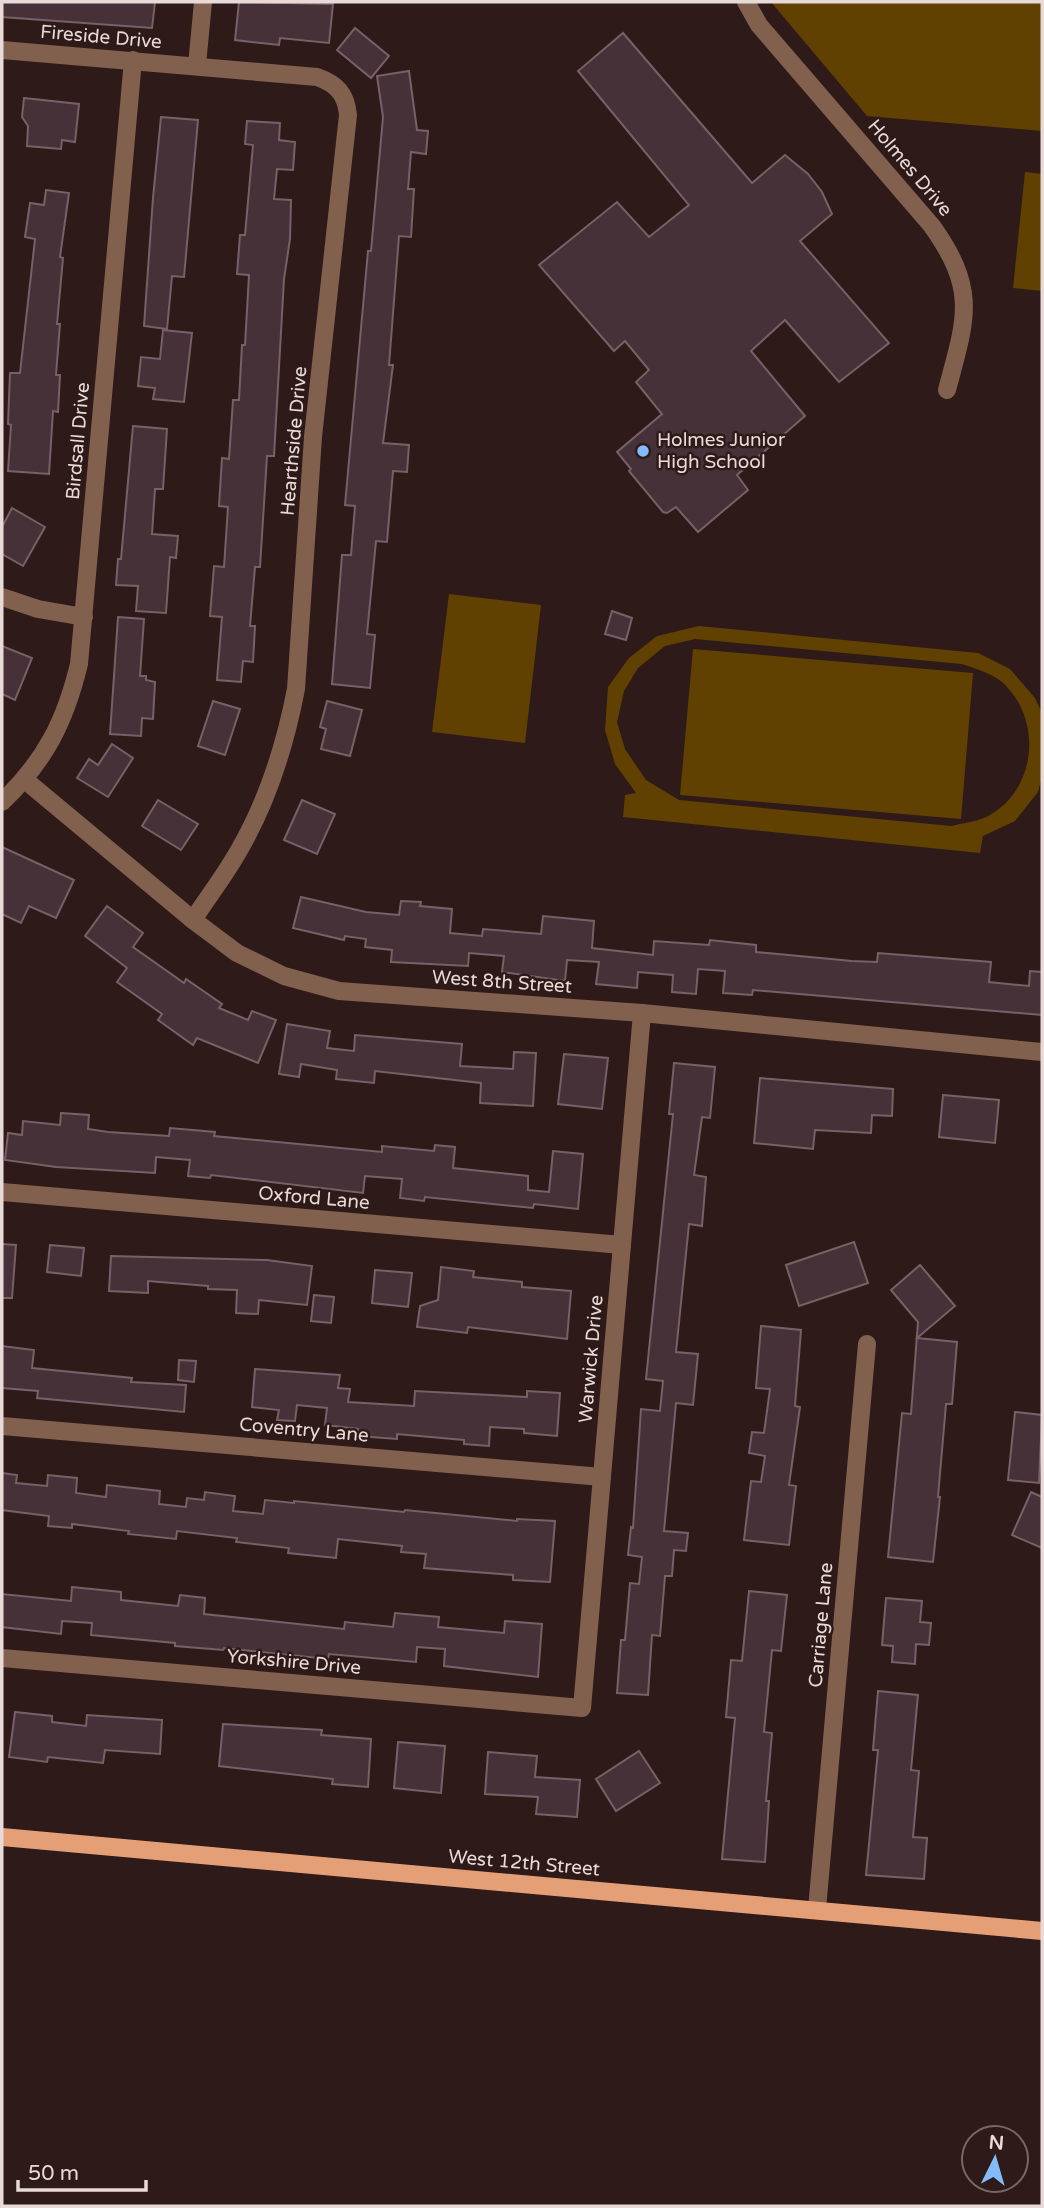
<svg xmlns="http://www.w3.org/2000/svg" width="1044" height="2208" viewBox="0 0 1044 2208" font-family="'Varela Round',sans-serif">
	<rect width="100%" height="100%" fill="#2d1a19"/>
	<g fill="#614102" fill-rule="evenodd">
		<path d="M771 2H1042V131L867 116Z"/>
		<path d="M1025 172 1042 174V291L1013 288Z"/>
		<path d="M449 594 541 605 525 743 432 732Z"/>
		<path d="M699 626 978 653 1010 669 1035 698 1042 713V776L1038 792 1015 821 983 836 980 853 623 817 625 795 636 793 615 764 605 730 608 687 629 658 657 636ZM695 639 962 664C976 669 991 673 1002 682 1044 720 1037 793 984 818 975 822 962 823 952 826L679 800 646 780 625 749 617 722 624 691 638 668 665 646Z"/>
		<path d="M693 649 973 673 961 819 680 795Z"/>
	</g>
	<g fill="#453137" stroke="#776067" stroke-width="2">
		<path d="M2 2H155L152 28 2 17Z"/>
		<path d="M239 2 333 4 329 43 280 38 279 45 235 40Z"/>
		<path d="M355 28 389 56 371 78 337 50Z"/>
		<path d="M623 33 752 183 785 155 808 174 822 192 832 214 800 241 889 343 839 382 785 320 751 351 805 416 737 475 748 490 698 532 676 507 667 513 663 512 629 471 631 469 617 452 662 414 636 382 649 370 625 341 614 351 539 265 617 202 649 237 689 205 578 71Z"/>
		<path d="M409 71 417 130 428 131 426 154 411 152 408 189H414L411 237 399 236 389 365H393L383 443 409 445 407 472 393 471 387 542 376 541 367 634 375 635 370 688 332 684 342 555H351L355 506 345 505 368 251H371L383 117 377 76Z"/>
		<path d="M24 98 79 104 75 142 62 140 61 149 27 146 28 126 22 117Z"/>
		<path d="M161 117 198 120 184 277 172 276 167 329 144 326 153 198Z"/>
		<path d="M247 121 280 123 279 140 295 142 293 170 277 169 274 199 291 200 290 239 284 279 274 456H267L260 567H255L250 626H255L253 662 243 661 241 682 217 680 222 617 210 616 214 566 224 567 228 507 219 506 222 458 229 459 233 400H239L242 345H245L249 275 237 274 240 235H245L253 145 245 144Z"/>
		<path d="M46 190 69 193 60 257 63 258 57 324H60L56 375H60L58 412 53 411 49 474 8 471 11 425 8 424 10 373H20L35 239 25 237 30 203 44 205Z"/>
		<path d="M163 330 192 333 184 402 153 399 155 388 138 386 141 357 160 359Z"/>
		<path d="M133 426 167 429 163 489H155L152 534 178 536 176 558 170 557 166 613 136 611 138 586 116 585 118 559H121Z"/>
		<path d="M12 508 45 527 23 566 2 554V527Z"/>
		<path d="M612 611 632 618 626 640 605 634Z"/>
		<path d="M118 617 144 619 140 676H146V680L155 682 153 719 142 718 141 736 110 734Z"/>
		<path d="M2 646 32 658 15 700 2 694Z"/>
		<path d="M213 701 240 709 225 755 198 746Z"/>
		<path d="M327 701 362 710 350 756 321 749 326 729 320 727Z"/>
		<path d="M112 744 133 758 108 797 77 778 89 759 98 765Z"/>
		<path d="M158 800 198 824 181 850 142 826Z"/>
		<path d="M302 800 335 814 317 854 284 840Z"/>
		<path d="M2 847 74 880 56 918 29 906 21 923 2 914Z"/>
		<path d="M301 897 366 912 399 915 401 901 421 902 420 906 452 909 450 933 482 936 483 929 541 934 543 916 594 921 592 948 653 955 654 941 709 945 710 940 756 945V952L852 961 877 962 878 953 991 962 989 982 1029 986 1030 971 1042 972V1015L753 990 752 995 723 993 725 971 698 969 696 994 672 992 673 975 638 972 637 988 596 984 599 962 567 960 565 981 502 972 504 956 469 953 468 966 391 962 392 950 365 947 366 939 345 936 344 940 293 928Z"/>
		<path d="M107 906 143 933 133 947 184 983 186 979 222 1004 219 1008 248 1020 252 1011 276 1020 258 1063 197 1038 193 1045 158 1020 162 1014 117 982 127 968 85 936Z"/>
		<path d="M287 1024 330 1031 327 1048 354 1051 355 1035 462 1044 460 1066 513 1069 514 1052 536 1053 533 1106 480 1103 481 1083 375 1071 374 1083 336 1079 337 1070 301 1064 299 1077 279 1074Z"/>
		<path d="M564 1054 608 1058 602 1109 558 1104Z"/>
		<path d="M674 1063 715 1067 710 1118 702 1117 694 1175 706 1177 702 1226 689 1224 676 1352 698 1354 693 1405 676 1403 664 1531 688 1533 686 1551 674 1550 672 1576H665L660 1636 652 1635 648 1695 617 1693 621 1640H625L630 1583 639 1584 642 1557 628 1555 631 1527 633 1528 641 1409 660 1411 663 1381 646 1379 673 1114H669Z"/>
		<path d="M760 1078 893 1089 892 1116 872 1115 871 1133 815 1130 813 1149 754 1143Z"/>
		<path d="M943 1095 999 1100 995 1143 939 1137Z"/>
		<path d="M61 1113 89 1115 88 1129 108 1132 169 1136 170 1128 215 1132 214 1136 382 1152V1146L434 1151 435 1145 455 1147 453 1168 528 1176V1190L549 1192 553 1151 583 1154 578 1209 534 1204 533 1208 425 1197 424 1201 400 1198 402 1179 365 1176 363 1193 211 1175 210 1178 188 1176 190 1160 156 1157 155 1173 56 1167 5 1160 8 1133 22 1135 23 1121 60 1125Z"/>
		<path d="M854 1242 868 1283 799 1306 786 1265Z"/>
		<path d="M2 1244 16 1245 12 1298H2Z"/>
		<path d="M50 1245 84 1248 81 1276 47 1272Z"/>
		<path d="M111 1256 267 1260 312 1266 307 1305 259 1300 258 1314 236 1313 237 1290 208 1289V1286L148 1281V1293L109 1291Z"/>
		<path d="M920 1265 955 1306 917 1338 957 1342 952 1404H946L938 1497H940L933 1562 888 1557 902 1413 911 1414 918 1322 891 1290Z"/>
		<path d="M441 1267 474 1271 473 1277 522 1282V1287L571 1291 567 1339 468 1327 467 1333 417 1327 420 1306 438 1300Z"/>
		<path d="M375 1270 412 1273 408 1307 372 1303Z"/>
		<path d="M314 1295 334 1297 331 1323 311 1321Z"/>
		<path d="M761 1326 801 1330 795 1406 800 1407 789 1485 796 1486 789 1545 744 1540 751 1481 761 1482 765 1456 749 1453 752 1432 764 1433 770 1389 756 1388Z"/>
		<path d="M2 1346 34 1350 32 1368 132 1378 131 1382 186 1385 184 1412 37 1398 38 1391 2 1388Z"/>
		<path d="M179 1360 196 1361 194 1382 178 1380Z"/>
		<path d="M255 1369 340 1375 338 1388 350 1389 348 1402 414 1406 415 1391 527 1397V1391L560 1393 557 1436 524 1433V1429L490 1427 489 1446 464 1444V1440L397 1434V1439L358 1436V1429L325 1425 327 1408 297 1405 295 1421 277 1420 279 1410 252 1407Z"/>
		<path d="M1015 1412 1042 1415 1039 1483 1008 1480Z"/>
		<path d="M2 1473 17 1475 16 1483 47 1486 48 1475 77 1478 76 1493 106 1497 107 1485 160 1491 159 1504 186 1507 187 1498 204 1500 205 1492 235 1496 233 1511 263 1514 265 1500 294 1503V1501L404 1512 405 1510 517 1521V1519L555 1521 550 1582 513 1580V1575L424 1568 426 1554 401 1552 402 1546 338 1539 336 1558 288 1553 289 1548 236 1542 237 1538 177 1531 176 1539 128 1534 129 1531 72 1524V1528L48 1526 49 1516 2 1510Z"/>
		<path d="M1031 1492 1042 1497V1548L1012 1535Z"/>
		<path d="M72 1587 121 1592V1600L178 1606 180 1595 205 1598 204 1614 344 1629 345 1622 393 1627 395 1613 439 1617 438 1627 504 1633 505 1621 542 1624 538 1677 444 1666 445 1649 417 1647 416 1662 329 1654 328 1659 224 1648 223 1650 175 1646V1643L91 1635 92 1623 62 1621 61 1634 2 1627V1594L71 1601Z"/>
		<path d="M749 1591 787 1595 781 1651 772 1650 764 1732 772 1733 766 1801H769L765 1862 722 1859 735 1718 726 1717 731 1660 742 1661Z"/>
		<path d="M886 1598 922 1601 920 1622 931 1623 929 1645 916 1644 915 1664 892 1662 893 1646 882 1645Z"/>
		<path d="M878 1691 918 1695 911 1770 919 1771 913 1837 927 1838 924 1879 866 1875 878 1750H873Z"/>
		<path d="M15 1712 52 1716V1722L86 1726 87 1715 162 1720 160 1754 105 1750 103 1763 48 1757 47 1762 9 1757Z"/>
		<path d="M223 1724 322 1730 321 1735 371 1739 368 1787 332 1784 333 1779 219 1766Z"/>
		<path d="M398 1742 445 1746 441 1793 394 1788Z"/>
		<path d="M639 1751 660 1783 616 1811 596 1779Z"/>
		<path d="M488 1752 537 1756 535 1777 580 1780 577 1817 536 1814 538 1797 485 1794Z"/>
	</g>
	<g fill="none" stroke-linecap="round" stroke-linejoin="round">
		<g stroke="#81604d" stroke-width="18">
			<path d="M746 2 759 25 932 226C978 291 966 318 947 390"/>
			<path d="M2 50 317 77C337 84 346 94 348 115L313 437 296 689C285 746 268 801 238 852 225 875 208 897 193 920"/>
			<path d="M197 65 203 2"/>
			<path d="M2 597 38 609 84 617"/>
			<path d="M25 780 193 920 237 953 284 976 339 991 642 1013 1042 1052"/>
			<path d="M2 802C45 761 65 722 79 664L133 60"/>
			<path d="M2 1192 622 1245"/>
			<path d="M2 1426 602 1477"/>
			<path d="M2 1658 582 1708 642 1013"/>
			<path d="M817 1909 867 1344"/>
		</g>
		<path stroke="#e59f77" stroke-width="18" d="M2 1837 1042 1931"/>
	</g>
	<circle fill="#85bbfb" stroke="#2d1a19" stroke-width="2.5" cx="643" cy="451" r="7"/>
	<g text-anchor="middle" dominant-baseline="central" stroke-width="5" stroke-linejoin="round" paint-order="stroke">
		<g font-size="19" fill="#e8dad8" stroke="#2d1a19">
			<text transform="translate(101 37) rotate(5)">Fireside Drive</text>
			<text transform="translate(910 168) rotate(50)">Holmes Drive</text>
			<text transform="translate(78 441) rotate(-85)">Birdsall Drive</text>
			<text transform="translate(294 441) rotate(-85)">Hearthside Drive</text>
			<text transform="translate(502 982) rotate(4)">West 8th Street</text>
			<text transform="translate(314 1198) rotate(5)">Oxford Lane</text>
			<text transform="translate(591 1359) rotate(-85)">Warwick Drive</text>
			<text transform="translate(304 1430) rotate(5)">Coventry Lane</text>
			<text transform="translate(821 1625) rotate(-85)">Carriage Lane</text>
			<text transform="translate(294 1662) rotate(5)">Yorkshire Drive</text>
			<text transform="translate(524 1863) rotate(5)">West 12th Street</text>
		</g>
		<g font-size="19" fill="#e8dad8" stroke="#2d1a19" text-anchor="start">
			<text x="657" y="440">Holmes Junior<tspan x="657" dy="22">High School</tspan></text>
		</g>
	</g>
	<rect width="1044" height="2208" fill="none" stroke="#e8dad8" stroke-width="7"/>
	<g transform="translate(995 2159) rotate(5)"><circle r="33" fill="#2d1a19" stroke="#786765" stroke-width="2"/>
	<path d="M0-5L12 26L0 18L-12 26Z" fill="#85bbfb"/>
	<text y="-10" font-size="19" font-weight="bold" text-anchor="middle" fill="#e8dad8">N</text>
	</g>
	<path d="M18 2180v10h128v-10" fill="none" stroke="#e8dad8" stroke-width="3.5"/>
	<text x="28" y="2180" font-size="21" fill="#e8dad8" stroke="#2d1a19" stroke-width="5" paint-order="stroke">50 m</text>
</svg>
